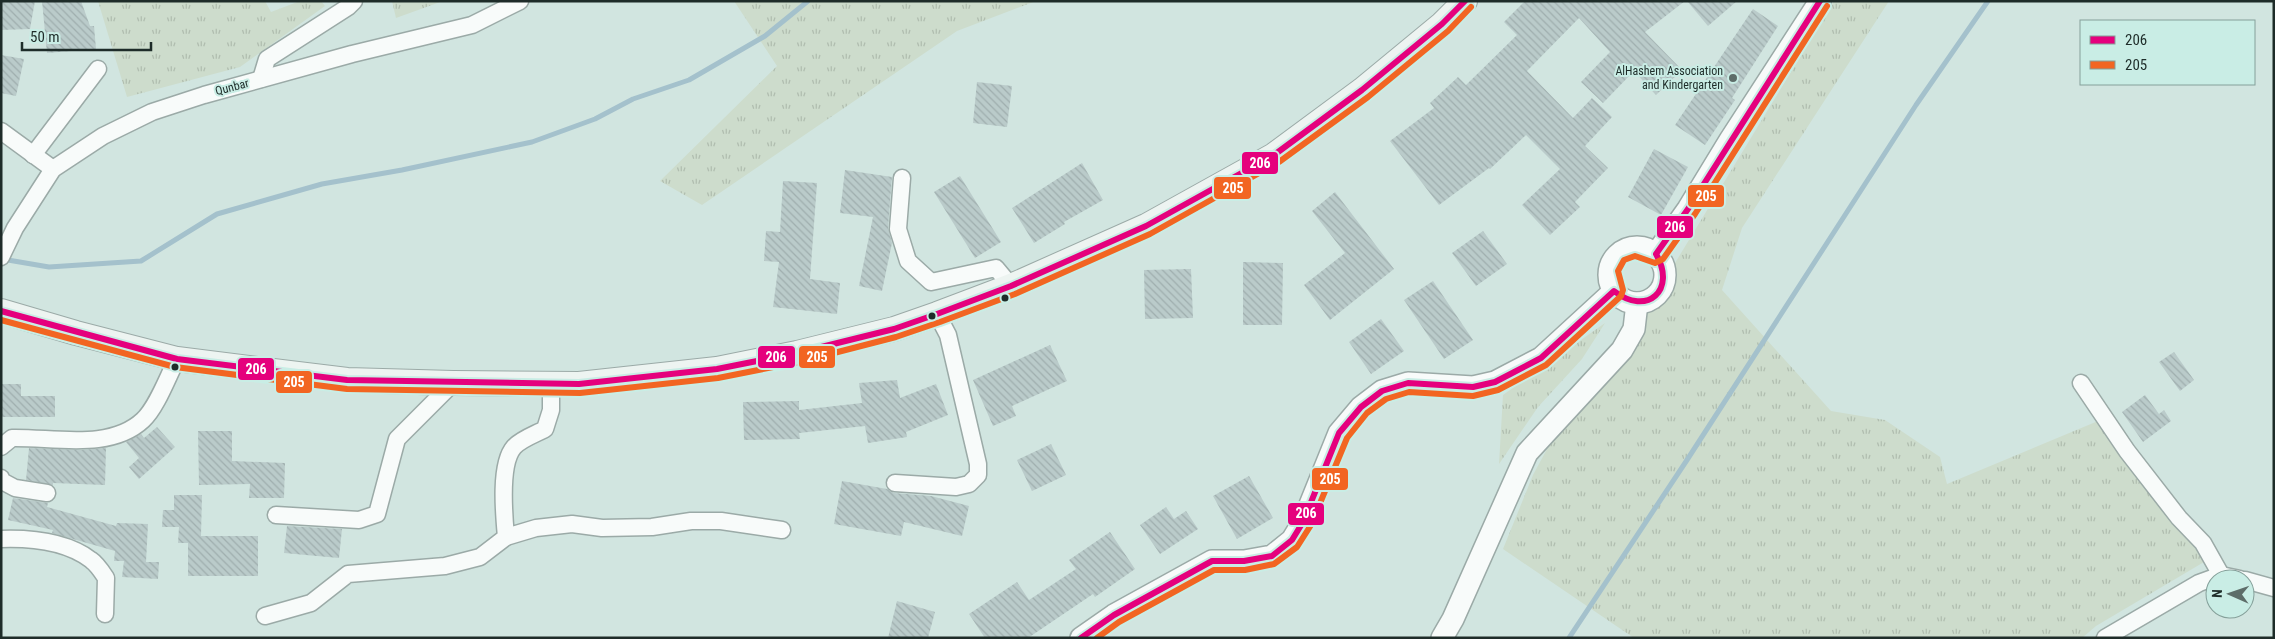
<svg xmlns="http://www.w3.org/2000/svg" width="2275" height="639" viewBox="0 0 2275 639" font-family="'Roboto Condensed',sans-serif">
	<defs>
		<pattern id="grass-tufts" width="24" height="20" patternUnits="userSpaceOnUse" patternTransform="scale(1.25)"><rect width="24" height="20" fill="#cddccc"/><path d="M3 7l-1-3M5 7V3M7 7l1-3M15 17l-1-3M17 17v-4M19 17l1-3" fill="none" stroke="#b0bdaf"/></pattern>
		<pattern id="building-back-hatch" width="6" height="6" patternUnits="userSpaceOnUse" patternTransform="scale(1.25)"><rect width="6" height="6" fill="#bacbca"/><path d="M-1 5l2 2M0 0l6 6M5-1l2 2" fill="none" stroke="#9faeae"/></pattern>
	</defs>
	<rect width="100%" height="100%" fill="#d1e5e0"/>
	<g fill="url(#grass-tufts)">
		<path d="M98 1H265L271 12 300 1H321L325 6 240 67 127 97Z"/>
		<path d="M392 1H443L396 18Z"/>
		<path d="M734 1H1036L957 31 702 205 660 181 777 66Z"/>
		<path d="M1834 1H1889L1742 228 1722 290 1831 411 1885 420 1940 457 1947 484 2098 421 2187 535 2204 562 2096 626 2082 638H1634L1503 549 1533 475 1554 436 1658 291Z"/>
		<path d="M1605 323 1582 359 1538 407 1499 464 1503 395Z"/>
	</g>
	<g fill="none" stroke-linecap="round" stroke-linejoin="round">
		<g stroke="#a4c1cc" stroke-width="5">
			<path d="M2 259 49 267 141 261 217 214 322 184 402 170 532 142 595 119 633 99 689 80 765 36 808 1"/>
			<path d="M1569 638 1687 460 1916 105 1988 1"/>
		</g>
	</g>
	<g fill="url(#building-back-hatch)">
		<path d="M1 1H35L30 29 1 30Z"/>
		<path d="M42 1H81L90 26H94L96 49 47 53Z"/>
		<path d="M1525 1H1685L1645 32 1682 70 1656 95 1634 71 1603 103 1581 82 1610 52 1579 18 1527 71 1573 118 1592 98 1612 117 1585 146 1608 168 1575 202 1580 207 1550 235 1522 205 1560 169 1526 135 1490 169 1489 168 1439 205 1390 141 1434 108 1430 103 1458 77 1466 85 1517 35 1504 22Z"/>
		<path d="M1687 1H1737L1708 26Z"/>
		<path d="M1753 9 1778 26 1732 98 1735 100 1705 145 1675 125Z"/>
		<path d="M1 55 24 59 16 96 1 93Z"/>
		<path d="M977 82 1012 86 1007 127 973 123Z"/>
		<path d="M1654 149 1688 167 1661 215 1628 197Z"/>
		<path d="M1082 163 1103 200 1064 222 1065 224 1034 243 1012 208Z"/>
		<path d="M845 170 892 177 888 228 892 243 882 291 859 286 873 217 840 213Z"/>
		<path d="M960 176 1001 242 975 258 934 192Z"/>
		<path d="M783 181 817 183 810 279 840 283 837 314 773 307 779 262 764 261 766 231 780 232Z"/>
		<path d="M1335 192 1394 269 1330 320 1304 285 1345 253 1312 211Z"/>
		<path d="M1483 231 1507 264 1476 286 1452 253Z"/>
		<path d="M1243 262 1283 263 1282 325H1243Z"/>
		<path d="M1191 269 1193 318 1145 319 1144 270Z"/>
		<path d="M1433 281 1473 340 1444 359 1404 300Z"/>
		<path d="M1381 319 1404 351 1371 374 1349 342Z"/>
		<path d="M1050 345 1067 381 1012 406 1016 416 993 426 973 380Z"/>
		<path d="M2174 352 2194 380 2180 391 2159 362Z"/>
		<path d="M897 380 900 398 936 384 948 415 906 432 907 437 868 443 865 426 799 433 800 439 744 440 743 402 799 401V410L862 403 859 383Z"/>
		<path d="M1 384H21V396H55V417H1Z"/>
		<path d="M2145 395 2159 414 2164 410 2171 421 2143 442 2122 412Z"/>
		<path d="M157 427 175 447 139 479 129 467 139 458 126 442 141 434 144 438Z"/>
		<path d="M198 431H232V461L285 463 284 498H249L250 484 199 485Z"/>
		<path d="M1051 444 1066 475 1032 491 1017 460Z"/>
		<path d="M29 448 81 450 106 448 105 485 53 483V485L26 480Z"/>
		<path d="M1249 476 1273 518 1237 539 1213 496Z"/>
		<path d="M842 481 887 489 894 493 931 496 969 506 962 536 904 522 901 536 834 524Z"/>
		<path d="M174 495H202L201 536H258V576H188V543H178L179 527H162L163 510H174Z"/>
		<path d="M13 498 48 503 47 507 116 526 117 523 148 524 146 562H159L158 579 122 577 124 561H114L115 551 52 533 53 530 8 520Z"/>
		<path d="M1166 507 1174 519 1186 511 1198 529 1160 554 1140 525Z"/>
		<path d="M287 526 342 529 339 558 284 553Z"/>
		<path d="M1110 532 1135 569 1095 597 1093 594 1028 638H985L969 614 1017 582 1029 600 1076 569 1069 560Z"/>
		<path d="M897 601 935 612 928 638H888Z"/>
	</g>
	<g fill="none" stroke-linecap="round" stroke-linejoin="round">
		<defs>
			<g id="minor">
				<path d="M261 79 267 59 348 7 354 1"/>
				<path d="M1 131 53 169"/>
				<path d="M33 155 98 69"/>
				<path d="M902 178 898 229 908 261 931 282 996 268 1011 286"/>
				<path d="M1 257 15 228 53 169 103 136 152 112 204 95 352 54 472 25 520 1"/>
				<path d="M2081 383 2127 451 2179 518 2203 543 2221 575"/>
				<path d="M1 447 12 438C54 437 110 451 143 420 157 407 168 376 177 359"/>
				<path d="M1 478 2 481 15 488 47 493"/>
				<path d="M895 483 956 487 969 484 978 475V464L948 335 937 314"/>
				<path d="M276 515 359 520 377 514 397 439 453 383"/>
				<path d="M506 537 536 528 572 524 602 528 652 527 691 521H721L782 530"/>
				<path d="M1 539C31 538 66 541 91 560 97 564 102 572 106 578L105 614"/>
				<path d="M2245 580 2274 588"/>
				<path d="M265 616 311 603 348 574 445 566 480 557 506 537C504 515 499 464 514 447 521 439 536 434 545 429L551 410V384"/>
				<path d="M2105 638 2199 583 2221 575 2240 579"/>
			</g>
			<g id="tertiary">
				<circle cx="1637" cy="275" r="28"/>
				<path d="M1656 254 1688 209 1730 140 1820 1"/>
				<path d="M1081 638 1114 615 1212 561H1244L1272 556 1292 540 1303 522 1339 433 1361 407 1382 391 1408 383 1473 387 1495 382 1541 358 1614 291"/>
				<path d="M1442 638 1453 619 1527 453 1622 350 1634 329 1637 303"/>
			</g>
			<path id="secondary" d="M1 311 76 333 177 359 347 380 453 383 579 384 717 369 797 353 894 329 937 314 1011 286 1146 226 1274 155 1362 90 1442 24 1465 1"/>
		</defs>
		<use href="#minor" stroke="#9baaa7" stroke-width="19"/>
		<use href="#tertiary" stroke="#9baaa7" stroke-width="24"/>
		<use href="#secondary" stroke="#9baaa7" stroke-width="26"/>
		<use href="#minor" stroke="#f8fbfa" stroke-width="16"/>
		<use href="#tertiary" stroke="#f8fbfa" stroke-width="21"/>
		<use href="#secondary" stroke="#edf4f1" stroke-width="24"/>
		<defs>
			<g id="bus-1">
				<path d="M1 311 177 359 347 380 579 384 717 369 797 353 894 329 937 314 1011 286 1146 226 1274 155 1362 90 1442 24 1465 1"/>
				<path d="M1081 638 1114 615 1212 561H1244L1272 556 1292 540 1303 522 1339 433 1361 407 1382 391 1408 383 1473 387 1495 382 1541 358 1614 291C1647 317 1677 290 1656 254L1688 209 1820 1"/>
			</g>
			<g id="bus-2">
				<path d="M1 320 175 367 347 389 580 393 718 378 799 362 896 337 940 322 1015 294 1150 234 1279 162 1368 97 1448 31 1471 7"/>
				<path d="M1097 638 1119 622 1214 570H1245L1274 564 1297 547 1311 525 1347 438 1367 413 1386 399 1409 392 1473 396 1498 390 1546 365 1621 296 1623 290 1618 271 1624 260 1635 256 1655 263 1663 259 1695 214 1827 6"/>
			</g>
		</defs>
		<use href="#bus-1" stroke="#c9ede5" stroke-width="10"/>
		<use href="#bus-2" stroke="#c9ede5" stroke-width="10"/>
		<use href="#bus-1" stroke="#e5007d" stroke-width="6"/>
		<use href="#bus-2" stroke="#f26522" stroke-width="6"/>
	</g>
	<circle fill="#5d6d69" stroke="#c9ede5" stroke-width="2" cx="1733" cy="78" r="5"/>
	<g fill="#1e2c29" stroke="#c9ede5" stroke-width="2">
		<circle cx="1005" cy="298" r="4.5"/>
		<circle cx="932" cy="316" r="4.5"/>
		<circle cx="175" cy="367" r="4.5"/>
	</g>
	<g text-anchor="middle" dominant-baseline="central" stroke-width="4" stroke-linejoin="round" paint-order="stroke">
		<g font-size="12" fill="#1e2c29" stroke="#c9ede5" text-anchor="end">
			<text x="1723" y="71">AlHashem Association<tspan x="1723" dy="14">and Kindergarten</tspan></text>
		</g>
		<g font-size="12" fill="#1e2c29" stroke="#c9ede5">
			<text transform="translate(232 87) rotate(-15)">Qunbar</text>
		</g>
	</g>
	<g stroke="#c9ede5" stroke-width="2">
		<rect x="1241" y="151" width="38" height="24" rx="5" fill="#e5007d"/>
		<rect x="1213" y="176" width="39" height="24" rx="5" fill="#f26522"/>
		<rect x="1687" y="184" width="38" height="24" rx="5" fill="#f26522"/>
		<rect x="1656" y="215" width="38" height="24" rx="5" fill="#e5007d"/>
		<rect x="757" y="345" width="39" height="24" rx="5" fill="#e5007d"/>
		<rect x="798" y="345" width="38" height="24" rx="5" fill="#f26522"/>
		<rect x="237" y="357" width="38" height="24" rx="5" fill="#e5007d"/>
		<rect x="275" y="370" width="38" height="24" rx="5" fill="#f26522"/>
		<rect x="1311" y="467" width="38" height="24" rx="5" fill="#f26522"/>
		<rect x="1287" y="502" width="38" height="24" rx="5" fill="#e5007d"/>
	</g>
	<g font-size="14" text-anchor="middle" font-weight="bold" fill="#fff">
		<text x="1260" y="168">206</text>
		<text x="1233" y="193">205</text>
		<text x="1706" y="201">205</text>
		<text x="1675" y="232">206</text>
		<text x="776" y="362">206</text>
		<text x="817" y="362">205</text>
		<text x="256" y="374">206</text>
		<text x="294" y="387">205</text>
		<text x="1330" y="484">205</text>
		<text x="1306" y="518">206</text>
	</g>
	<rect width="2275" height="639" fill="none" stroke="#1e2c29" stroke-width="5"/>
	<rect x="2080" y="20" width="175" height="65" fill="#c9ede5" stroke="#85a09a"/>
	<rect x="2090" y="36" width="25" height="8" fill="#e5007d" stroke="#85a09a"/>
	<text x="2125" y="45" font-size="15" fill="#1e2c29">206</text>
	<rect x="2090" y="61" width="25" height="8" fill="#f26522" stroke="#85a09a"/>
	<text x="2125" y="70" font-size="15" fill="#1e2c29">205</text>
	<g transform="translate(2230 594) rotate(272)"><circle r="24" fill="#c9ede5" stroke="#85a09a"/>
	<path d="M0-4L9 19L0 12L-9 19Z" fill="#5d6d69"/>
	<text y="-8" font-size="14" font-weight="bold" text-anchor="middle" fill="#1e2c29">N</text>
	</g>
	<path d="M22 42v8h129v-8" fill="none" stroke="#1e2c29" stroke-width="2.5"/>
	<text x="30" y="42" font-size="15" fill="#1e2c29" stroke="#c9ede5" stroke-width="4" paint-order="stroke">50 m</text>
</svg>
